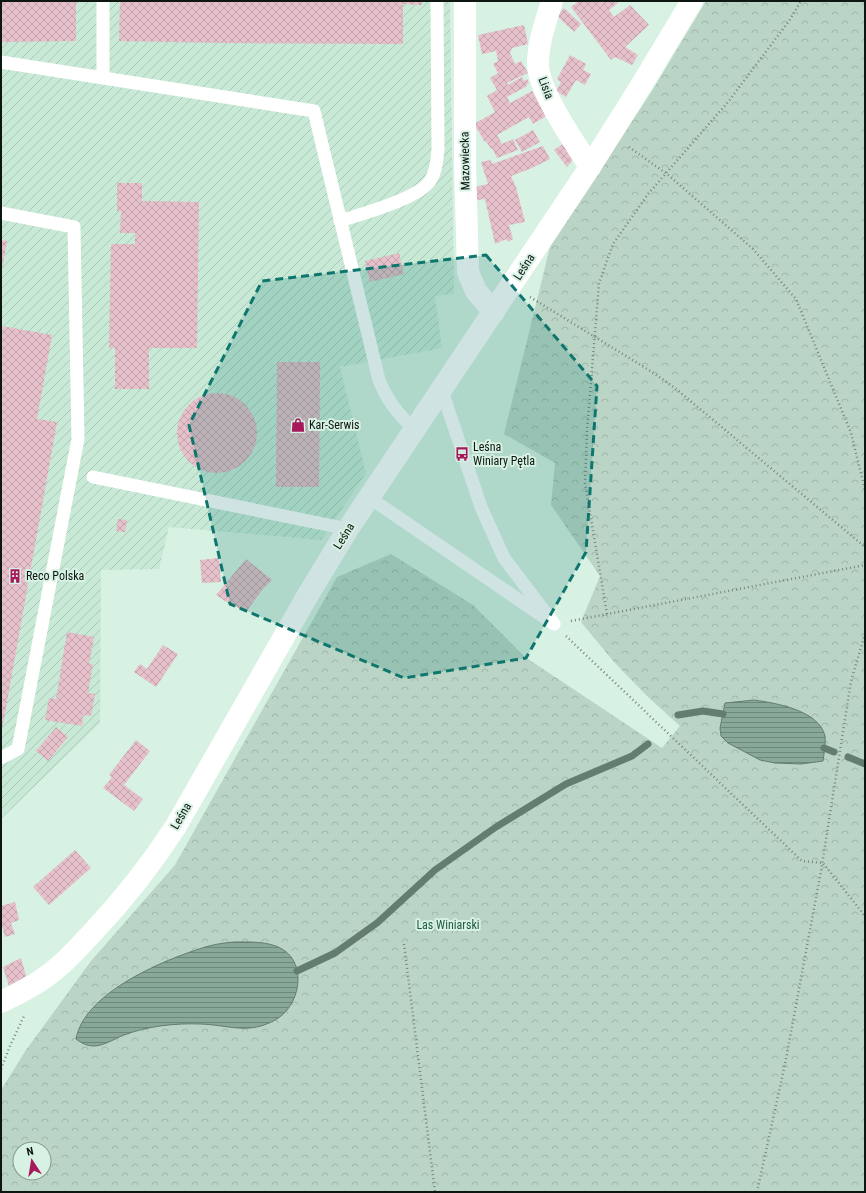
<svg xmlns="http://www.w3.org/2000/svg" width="866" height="1193" viewBox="0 0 866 1193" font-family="'Roboto Condensed',sans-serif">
	<defs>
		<pattern id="industrial-furrows" width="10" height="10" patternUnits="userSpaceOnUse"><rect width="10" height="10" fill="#c7e9d6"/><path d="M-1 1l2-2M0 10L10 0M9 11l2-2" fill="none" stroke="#aac7b7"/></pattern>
		<pattern id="forest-crowns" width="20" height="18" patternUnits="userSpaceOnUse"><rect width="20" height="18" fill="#bad5c6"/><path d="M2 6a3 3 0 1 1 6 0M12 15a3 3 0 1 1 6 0" fill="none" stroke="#9fb6a9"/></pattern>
		<pattern id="water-rules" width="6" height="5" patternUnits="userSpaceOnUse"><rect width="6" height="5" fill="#88a997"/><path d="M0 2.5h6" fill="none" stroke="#6e897a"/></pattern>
		<pattern id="building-cross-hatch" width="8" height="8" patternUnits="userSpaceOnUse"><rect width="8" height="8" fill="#e6c0ca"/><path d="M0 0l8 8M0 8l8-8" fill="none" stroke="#c4a4ac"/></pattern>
	</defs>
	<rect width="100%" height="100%" fill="#d7f1e3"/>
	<path fill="url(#industrial-furrows)" d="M1 1H450L454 294 435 296 442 348 340 367 366 473 321 540 169 527 159 569 101 570 100 723 1 819Z"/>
	<path fill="url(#forest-crowns)" fill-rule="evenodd" d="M706 1H865V1192H1V1090L26 1050 91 961 175 865 337 577 391 554 473 605 525 657 662 748 680 726 648 697 614 662 581 622 600 576 551 505 555 463 504 434 550 247 652 91ZM20 1149H44V1173H20Z"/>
	<g fill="url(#water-rules)" stroke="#637d6f">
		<path d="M754 700C775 703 819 710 825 736 826 744 824 753 823 761L801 764 775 763 760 760 728 743 721 736 720 728 725 703Z"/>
		<path d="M234 942C249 942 269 941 282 949 308 964 300 1007 275 1020 249 1035 228 1025 201 1024 175 1023 148 1026 124 1035 105 1043 94 1053 76 1039 84 994 159 962 199 949 210 945 222 943 234 942Z"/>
	</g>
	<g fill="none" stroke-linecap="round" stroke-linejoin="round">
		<g stroke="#637d6f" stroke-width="7">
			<path d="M678 715 703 711 723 714"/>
			<path d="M824 748 834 752"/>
			<path d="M848 757 865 764"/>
			<path d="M297 971 335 953 377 923 435 870 496 827 566 784 632 756 648 744"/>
		</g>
	</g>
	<g fill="url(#building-cross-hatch)">
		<path d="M1 1H76V41L1 42Z"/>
		<path d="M120 1H422V5L403 4V44L221 43 119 41Z"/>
		<path d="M579 1H600L602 3 605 1H617L618 3 609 10 614 17 630 5 649 25 625 47 638 55 632 65 615 57 611 60 571 7Z"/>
		<path d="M564 8 581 24 574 32 557 16Z"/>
		<path d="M524 25 528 44 512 48 510 53 515 64 521 61 528 73 507 83 508 85 522 77 524 81 527 79 529 83 526 85 527 86 507 97 510 103 532 91 546 116 533 124 529 117 497 135 502 144 513 139 518 150 497 158 492 148 491 149 486 141 485 142 474 124 495 112 487 96 497 90 490 78 498 73 493 64 498 61 496 51 482 54 478 35Z"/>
		<path d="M570 55 586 64 583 70 591 74 585 85 576 80 566 97 556 91 561 82 557 79Z"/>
		<path d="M533 130 540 142 522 152 515 140Z"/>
		<path d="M567 141 576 156 567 167 554 150Z"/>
		<path d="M543 146 550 159 532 168 511 176 516 187 525 222 509 225 513 239 508 242 506 239 495 244 485 199 477 200 474 187 488 184 481 162 491 160 492 164Z"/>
		<path d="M117 183H142V201L199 202 197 348H149V389H115V348H109L111 244H135V233H120L121 211H117Z"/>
		<path d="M1 240 7 241 2 269H1Z"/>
		<path d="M399 253 404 274 370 282 365 261Z"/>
		<path d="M1 326 52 335 37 419 57 422 2 730Z"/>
		<path d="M277 362H320L319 487H276Z"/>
		<circle cx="217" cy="433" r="40"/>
		<path d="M118 519 127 520 125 532 116 531Z"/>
		<path d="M219 558 221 582 202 583 200 560Z"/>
		<path d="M246 559 272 580 262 590 246 612 225 601 216 595Z"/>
		<path d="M67 632 94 637 89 664H93L88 693 95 694 91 716 83 715 82 726 45 720 49 698 56 699Z"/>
		<path d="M163 645 178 654 156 687 134 672 140 664 147 669Z"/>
		<path d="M56 727 68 737 48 761 36 751Z"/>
		<path d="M136 740 150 751 124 785 143 799 134 811 103 788 112 777 109 775Z"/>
		<path d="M75 850 91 868 49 905 33 887Z"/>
		<path d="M15 902 19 920 11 923 15 934 5 937 1 922V906Z"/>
		<path d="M21 958 26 976 9 986 3 967Z"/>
	</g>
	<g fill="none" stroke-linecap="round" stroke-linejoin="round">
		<g stroke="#74867c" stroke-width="2.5" stroke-dasharray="1 3" stroke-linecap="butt">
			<path d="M629 147 667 174 753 249 796 299 851 433 865 490"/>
			<path d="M530 297 652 372 675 388 865 547"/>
			<path d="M607 614 585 483 587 431 599 283 613 244 648 194 728 102 789 21 801 1"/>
			<path d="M571 621 865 565"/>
			<path d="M566 636 802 861 823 863 865 916"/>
			<path d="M404 944 435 1192"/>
			<path d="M1 1069 10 1046 24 1016"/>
			<path d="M757 1192 785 1064 821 871 851 681 865 634"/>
		</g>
		<g stroke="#fff" stroke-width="13">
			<path d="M1 62 314 111 379 380C388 402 398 414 415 430"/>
			<path d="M103 78V1"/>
			<path d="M1 213 74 227 78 439 18 749 1 758"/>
			<path d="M340 221C361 214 418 199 430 181 436 172 437 160 438 149L437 1"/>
			<path d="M93 477 348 529"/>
			<path d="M370 498 554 624 504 558 481 507 442 391"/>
		</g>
		<g stroke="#fff" stroke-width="22">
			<path d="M465 1V165L468 272 476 291 494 312"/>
			<path d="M552 1C546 21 538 42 538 64 538 91 575 143 590 167"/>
			<path d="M1 1002C15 995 29 989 41 980 61 967 77 949 93 932 124 899 151 865 176 826L309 593 348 529 590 167 642 84 692 1"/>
		</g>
	</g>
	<path fill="#0f766e" fill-opacity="0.2" stroke="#0f766e" stroke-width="3" stroke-dasharray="8 5" stroke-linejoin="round" d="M486 255 597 386 586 552 526 658 404 678 230 604 189 425 262 281Z"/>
	<defs>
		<symbol id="shop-bare" viewBox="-9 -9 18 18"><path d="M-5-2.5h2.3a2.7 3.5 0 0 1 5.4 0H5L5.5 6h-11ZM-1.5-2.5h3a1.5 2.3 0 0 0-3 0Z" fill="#a7195a" stroke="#d7f1e3" stroke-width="2.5" paint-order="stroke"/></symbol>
		<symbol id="bus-bare" viewBox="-9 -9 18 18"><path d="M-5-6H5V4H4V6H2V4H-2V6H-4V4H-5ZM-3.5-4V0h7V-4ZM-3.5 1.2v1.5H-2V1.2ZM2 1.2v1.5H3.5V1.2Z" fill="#a7195a" stroke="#d7f1e3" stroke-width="2.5" paint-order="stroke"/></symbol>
		<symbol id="building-bare" viewBox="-9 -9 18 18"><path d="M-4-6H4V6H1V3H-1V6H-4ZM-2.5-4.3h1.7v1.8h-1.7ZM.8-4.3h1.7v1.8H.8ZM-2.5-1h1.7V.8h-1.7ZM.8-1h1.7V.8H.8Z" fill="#a7195a" stroke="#d7f1e3" stroke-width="2.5" paint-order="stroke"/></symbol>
	</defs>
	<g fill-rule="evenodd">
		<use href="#shop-bare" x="288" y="415" width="20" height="20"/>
		<use href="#bus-bare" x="452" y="444" width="20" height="20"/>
		<use href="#building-bare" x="5" y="566" width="20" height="20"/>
	</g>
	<g text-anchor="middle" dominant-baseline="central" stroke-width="4" stroke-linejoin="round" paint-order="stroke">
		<g font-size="12" fill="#0d1611" stroke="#d7f1e3">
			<text transform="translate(546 88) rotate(69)">Lisia</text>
			<text transform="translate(465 161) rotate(-91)">Mazowiecka</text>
			<text transform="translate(524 267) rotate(-57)">Leśna</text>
			<text transform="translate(344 536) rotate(-58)">Leśna</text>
			<text transform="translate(181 816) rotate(-60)">Leśna</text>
		</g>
		<g font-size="12" fill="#0d1611" stroke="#d7f1e3" text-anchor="start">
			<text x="309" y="425">Kar-Serwis</text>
			<text x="473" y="447">Leśna<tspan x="473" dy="14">Winiary Pętla</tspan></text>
			<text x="26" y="576">Reco Polska</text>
		</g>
		<g font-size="12" fill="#215b41" stroke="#d7f1e3">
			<text x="448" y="925">Las Winiarski</text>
		</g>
	</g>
	<rect width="866" height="1193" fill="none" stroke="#0d1611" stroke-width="4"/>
	<g transform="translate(32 1161) rotate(348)"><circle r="19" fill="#d7f1e3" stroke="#86998f"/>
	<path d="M0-3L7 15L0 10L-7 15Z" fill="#a7195a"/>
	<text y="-6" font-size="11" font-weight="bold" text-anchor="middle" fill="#0d1611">N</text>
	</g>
</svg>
